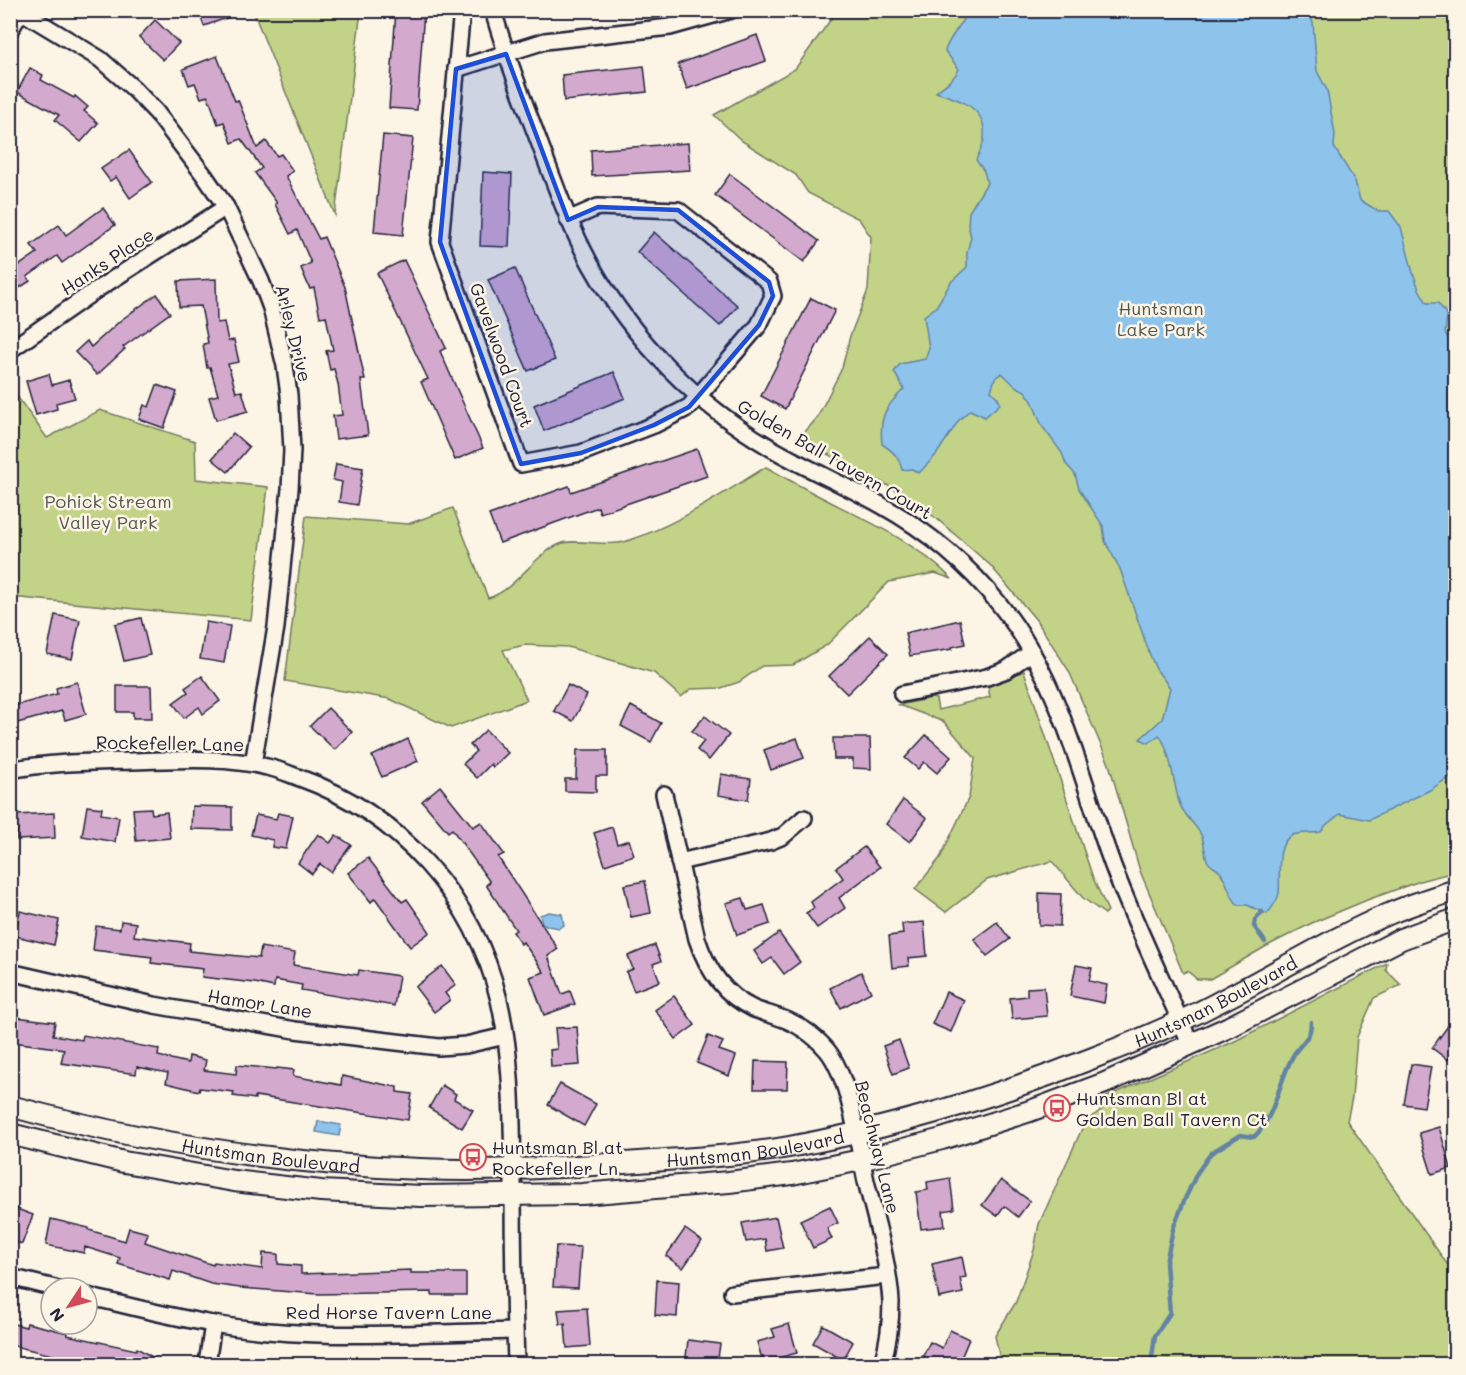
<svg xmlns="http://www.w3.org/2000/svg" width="1466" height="1375" viewBox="0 0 1466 1375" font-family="Mali,sans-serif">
	<rect width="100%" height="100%" fill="#fcf5e5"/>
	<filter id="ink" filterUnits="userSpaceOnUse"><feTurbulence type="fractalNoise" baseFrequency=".0167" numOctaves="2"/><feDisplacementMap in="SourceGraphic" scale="12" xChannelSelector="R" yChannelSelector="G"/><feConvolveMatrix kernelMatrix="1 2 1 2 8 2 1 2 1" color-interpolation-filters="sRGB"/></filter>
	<g filter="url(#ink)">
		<g fill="#c2d387" stroke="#727a61" stroke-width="1.5">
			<path d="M253 11H361L335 215Z"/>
			<path d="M833 11H1455V872L1423 880 1367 900 1312 923 1265 947 1210 979H1197L1187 971 1183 973 1140 871 1109 764 1069 671 1037 621 990 565 936 518 887 485 796 438 804 433 817 418 842 368 850 336 868 290 871 237 859 219 808 193 796 175 742 141 714 115 795 69 834 15Z"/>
			<path d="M11 388 47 438 100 410 195 441 196 479 268 487 251 620 11 597Z"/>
			<path d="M766 467C782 476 798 485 815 494 863 519 913 540 952 579L935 573 889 582 827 645 793 665 762 666 739 682 721 688 691 689 681 697 654 673 568 647 525 645 503 650 527 700 451 728 390 699 285 681 306 516 408 524 453 508 488 598C515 591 533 555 560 544 574 538 608 547 624 542 676 526 720 495 766 467Z"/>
			<path d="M1024 671 1093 878 1108 911 1105 914 1083 898 1052 861 987 880 946 912 915 889 940 858 969 797 975 758 944 722 899 705 932 698 936 699 938 710 990 697 988 687 990 685Z"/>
			<path d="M1387 963 1386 970 1401 985 1374 998 1357 1037 1352 1098 1347 1121 1447 1264 1455 1263V1364H1001L995 1336 1016 1302 1034 1250 1039 1224 1085 1122 1105 1107 1104 1098 1233 1042Z"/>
		</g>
		<g fill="#8ec3eb" stroke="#6383a5" stroke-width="1.5">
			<path d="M966 11H1309L1313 23 1317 71 1327 90 1335 134 1334 147 1355 181 1360 200 1378 211H1389L1401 227 1413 273 1419 289 1427 303H1438L1447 315 1445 333 1456 350 1455 773 1430 790 1369 820 1340 814 1326 825 1321 832C1315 833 1298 833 1293 835 1274 842 1281 878 1279 893 1278 900 1272 908 1267 914L1247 905H1238C1228 894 1228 882 1220 872 1216 867 1210 867 1207 860 1204 852 1205 840 1200 833 1194 823 1182 813 1179 802 1174 785 1170 748 1159 735L1149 743 1140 739 1162 719 1170 688 1156 669 1150 655 1120 569 1105 541 1103 526 1079 489 1075 474 1066 464 1062 453 1042 426 1032 401 1025 391 1015 386 1002 373 995 378 991 391 998 398 1000 404 985 417 970 410 959 420 936 455 919 473 912 469 902 470C899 457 893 451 882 444 879 417 885 407 904 389L894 372 900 364 925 359 929 348 924 316 936 307 951 282 967 267V252L971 237 968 225 969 212 987 183 984 171 976 160C979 153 984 145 984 137 987 108 959 99 936 92 945 84 954 80 959 69L945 51C950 34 962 28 966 11Z"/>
			<path d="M549 912 562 914 564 925 559 928 548 926 542 923 540 915Z"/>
			<path d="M318 1121 341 1125 339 1136 316 1132Z"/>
		</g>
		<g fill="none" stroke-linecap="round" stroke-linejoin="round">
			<g stroke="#6383a5" stroke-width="4.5">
				<path d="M1262 912 1255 920 1254 926 1265 942"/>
				<path d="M1151 1364 1155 1336 1170 1313 1166 1263 1173 1229 1184 1201 1197 1173 1211 1153 1240 1135 1254 1137C1277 1115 1278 1081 1294 1054 1302 1041 1311 1039 1311 1022"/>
			</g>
		</g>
		<g fill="#d4a9ce" stroke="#22223b" stroke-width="1.5">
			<path d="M198 10H244V12L204 26Z"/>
			<path d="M396 10H424L417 110 389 108Z"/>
			<path d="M155 20 179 43 163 60 139 37Z"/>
			<path d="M757 35 766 61 687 89 678 64Z"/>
			<path d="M217 56 235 101 238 100 257 148 266 141 277 156 281 154 293 171 286 176 319 239 324 237 345 287 365 380H361L368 435 336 439 333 416 342 415 338 384 334 369 330 370 326 351 333 350 326 316 320 317 314 288 310 289 301 268 311 263 297 230 290 234 275 204 277 203 255 173 262 168 241 139 232 143 224 122 218 124 208 96 201 98 195 83 189 85 183 69Z"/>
			<path d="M644 66 647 92 564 101 562 75Z"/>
			<path d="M30 68 43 75 41 80 74 98 75 96 88 107 84 111 98 123 81 142 55 120 59 115 17 92Z"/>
			<path d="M383 135 413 138 403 235 374 232Z"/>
			<path d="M688 143 690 170 592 176 591 150Z"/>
			<path d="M129 150 152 182 130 198 116 177 110 181 101 169Z"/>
			<path d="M483 172 512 174 509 247 480 246Z"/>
			<path d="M730 174 819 241 804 262 715 195Z"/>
			<path d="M103 208 115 225 62 263 57 256 27 277 30 281 10 294V272L37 253 31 245 59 225 66 235Z"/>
			<path d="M654 232 738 306 720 326 637 252Z"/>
			<path d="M404 260 446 348 440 351 483 448 455 460 421 382 428 379 377 273Z"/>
			<path d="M515 268 555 360 528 371 488 280Z"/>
			<path d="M216 279 217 323 224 322 228 341 234 340 239 362 228 364 236 392 242 391 248 411 216 420 209 397 218 395 210 367 207 368 203 344 208 343 201 306 179 307 178 281Z"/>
			<path d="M157 294 170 313 123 347 125 349 97 375 75 352 87 341 91 347 121 320Z"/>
			<path d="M811 298 835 310 785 409 761 396Z"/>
			<path d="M614 372 625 398 544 431 534 405Z"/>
			<path d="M49 374 52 385 69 380 75 398 56 403 57 409 36 415 26 381Z"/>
			<path d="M157 385 177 392 164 428 139 419 144 405 149 407Z"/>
			<path d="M233 433 249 447 228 472 212 459Z"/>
			<path d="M697 449 707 476 600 513 598 507 500 543 489 515 569 486 571 492Z"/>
			<path d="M336 464 363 468 357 505 339 502 342 482 333 480Z"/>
			<path d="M55 615 80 620 72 659 47 654Z"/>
			<path d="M141 618 150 655 124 661 115 624Z"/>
			<path d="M960 620 965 644 952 647V649L910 656 905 633Z"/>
			<path d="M206 622 230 626 224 663 200 659Z"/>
			<path d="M870 636 888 654 847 694 829 676Z"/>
			<path d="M202 676 220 701 203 714 199 707 184 718 173 703 188 692 185 688Z"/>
			<path d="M77 682 86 714 65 720 62 711 10 725V707L57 694 56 688Z"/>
			<path d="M568 685 587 695 573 721 554 711Z"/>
			<path d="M117 686H151L152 718H133V712H117Z"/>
			<path d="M631 706 661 723 651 742 621 726Z"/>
			<path d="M328 708 352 732 335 750 310 726Z"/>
			<path d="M705 716 729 735 709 760 697 750 704 741 692 731Z"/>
			<path d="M486 730 508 753 493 767 491 764 477 778 463 764 476 751 470 745Z"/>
			<path d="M926 735 951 757 937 773 924 762 918 769 905 758Z"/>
			<path d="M797 738 804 758 771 770 764 750Z"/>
			<path d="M833 738H870L871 769 853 768V759H834Z"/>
			<path d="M408 739 418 761 382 777 372 756Z"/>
			<path d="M577 750H607V776H596V792L565 791V779H576Z"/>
			<path d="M721 774 751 779 748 800 718 795Z"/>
			<path d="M440 786 473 827 481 822 504 854 498 857 558 949 548 956 562 994 570 991 575 1004 544 1015 530 977 544 972 523 942 521 944 513 932 516 930 486 885 490 882 452 829 448 832 422 801Z"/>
			<path d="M903 800 927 818 910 842 886 824Z"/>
			<path d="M87 806 102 808 101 814 119 817 115 842 82 836Z"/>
			<path d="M192 806 232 807V830L191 829Z"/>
			<path d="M151 808 152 814 167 812 170 838 136 841 133 809Z"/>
			<path d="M54 813 55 838 17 840 16 815Z"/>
			<path d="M278 813 293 816 286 849 272 847 273 840 251 835 256 815 276 819Z"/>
			<path d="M612 827 617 844 629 840 634 855 605 865 594 833Z"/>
			<path d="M318 834 330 843 336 835 351 845 331 872 320 864 312 874 298 863Z"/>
			<path d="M864 847 880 867 839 898 845 908 817 928 806 913 814 908 811 902 843 878 836 868Z"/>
			<path d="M368 858 402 902 407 899 430 932 410 947 375 898 371 902 348 873Z"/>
			<path d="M645 881 651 913 631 917 624 885Z"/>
			<path d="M1039 893 1061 894 1060 926 1039 925Z"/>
			<path d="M743 898 747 910 764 905 770 924 737 935 726 903Z"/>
			<path d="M20 911 59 920 54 945 15 936Z"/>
			<path d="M121 921 136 923 134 936 190 943 189 951 259 958 261 947 295 953 293 965 358 975 359 970 399 976 394 1006 301 990 302 985 275 980 274 987 255 983 202 977 203 969 151 963 152 957 93 950 96 926 120 929Z"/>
			<path d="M924 922 927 956 908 958 909 966 892 968 889 936 903 934 902 924Z"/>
			<path d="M997 922 1010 939 987 956 974 939Z"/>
			<path d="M779 933 800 962 784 974 772 958 763 964 754 951Z"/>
			<path d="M655 945 661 961 653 964 660 981 634 991 626 972 633 969 628 956Z"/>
			<path d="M1076 965 1092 968 1089 981 1107 985 1104 1003 1070 996Z"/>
			<path d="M442 966 456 985 445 993 450 1000 434 1012 415 987Z"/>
			<path d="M861 972 871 992 841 1008 830 988Z"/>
			<path d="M1044 987 1047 1016 1012 1019 1010 998 1027 996V988Z"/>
			<path d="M946 992 964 1000 951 1032 932 1024Z"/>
			<path d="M674 996 695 1025 676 1039 655 1010Z"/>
			<path d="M1455 1016V1050L1448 1060 1432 1048Z"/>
			<path d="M16 1017 55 1022 53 1035 82 1040 83 1035 159 1049 158 1056 188 1063 189 1056 206 1060 204 1070 236 1074 237 1065 276 1069 277 1068 294 1070 293 1076 341 1085 342 1076 397 1087V1092L412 1094 408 1120 255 1096V1099L233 1096 234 1092 200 1088 199 1091 166 1083 168 1073 137 1067 136 1074 61 1063 64 1049 13 1042Z"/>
			<path d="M577 1027 580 1065 551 1067 550 1050 557 1049 555 1028Z"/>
			<path d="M708 1036 723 1042 719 1050 736 1056 729 1076 697 1063Z"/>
			<path d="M899 1040 909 1068 893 1074 883 1046Z"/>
			<path d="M755 1061 788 1062 787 1089H754Z"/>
			<path d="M1411 1064 1431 1067 1424 1107 1404 1104Z"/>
			<path d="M560 1084 596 1104 584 1126 548 1105Z"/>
			<path d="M442 1085 456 1094 454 1099 473 1110 462 1128 429 1108Z"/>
			<path d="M1439 1127 1451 1168 1432 1174 1419 1133Z"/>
			<path d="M950 1178 954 1209 943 1211 945 1226 921 1229 916 1192 928 1190 927 1182Z"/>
			<path d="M1001 1180 1030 1201 1018 1217 1004 1206 997 1216 982 1205Z"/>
			<path d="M830 1206 838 1223 827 1228 832 1239 813 1248 800 1220Z"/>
			<path d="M14 1208 33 1215 22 1244 10 1240V1219Z"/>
			<path d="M776 1217 783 1248 767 1251 765 1239 746 1242 742 1223Z"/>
			<path d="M51 1219 89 1228V1230L125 1241 129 1228 148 1233 145 1242 213 1265 214 1262 262 1269 263 1253 278 1254V1264L301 1266V1274L411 1270V1273H466V1295H432V1292L318 1294 240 1288 211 1284 173 1271 170 1280 118 1264 120 1258 85 1247 84 1253 46 1245Z"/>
			<path d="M685 1229 702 1241 683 1268 666 1256Z"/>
			<path d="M556 1246 581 1247 578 1288 553 1287Z"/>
			<path d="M962 1257 966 1277 960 1278 963 1293 939 1298 932 1264Z"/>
			<path d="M657 1280 679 1282 677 1317 655 1315Z"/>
			<path d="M587 1308 590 1346 567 1348 565 1324H560L558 1310Z"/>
			<path d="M10 1323 26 1327 27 1323 68 1333 67 1335 136 1350 137 1348 166 1365H94L10 1345Z"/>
			<path d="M789 1324 797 1353 763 1362 757 1342 775 1337 772 1329Z"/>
			<path d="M823 1325 853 1342 843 1360 813 1343Z"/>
			<path d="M950 1330 969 1339 958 1365H942L923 1356 930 1342 942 1348Z"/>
			<path d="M688 1340 720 1344 717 1365H685Z"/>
		</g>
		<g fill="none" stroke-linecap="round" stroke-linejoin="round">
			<defs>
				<g id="minor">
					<path d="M19 10 100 59 133 88 156 112 204 175 226 207 261 281 271 308 285 366 289 395 292 450 290 489 276 627 253 764"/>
					<path d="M493 10C505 54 522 97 538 139 554 182 569 225 591 265 633 340 697 405 771 448 807 469 845 485 881 505 926 530 968 565 1000 605 1061 680 1080 777 1113 866 1136 927 1165 985 1191 1045"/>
					<path d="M461 20 440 242 521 464 581 453 654 425 689 407 759 325 773 296 769 282 678 210 598 207 568 220"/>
					<path d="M10 30 21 12"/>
					<path d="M456 69 545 41 670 27 731 10"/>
					<path d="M10 350 96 290 226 207"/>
					<path d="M902 694 987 677 1006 670 1032 652"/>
					<path d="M10 770C51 762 91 762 132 761 176 760 223 756 267 767 278 769 289 774 300 778 398 813 475 898 499 1000 513 1060 512 1123 513 1184 513 1244 514 1305 516 1364"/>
					<path d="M664 794 697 939C707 969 723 994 752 1008 761 1012 770 1014 778 1017 797 1023 814 1035 827 1050 850 1078 858 1145 866 1181 875 1217 889 1265 891 1302 891 1323 888 1344 882 1364"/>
					<path d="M679 862 771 841 783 836 804 818"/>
					<path d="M10 972 154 1005 295 1030 439 1047 466 1045 505 1036"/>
					<path d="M10 1277 55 1288"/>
					<path d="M732 1293 887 1276"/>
					<path d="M87 1296C128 1306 170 1317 213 1324 312 1341 415 1333 515 1331"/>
					<path d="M207 1364 213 1324"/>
				</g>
				<g id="tertiary">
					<path id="s1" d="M10 1106C144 1143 281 1164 420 1169 493 1172 566 1167 639 1162 689 1158 739 1156 789 1147 892 1128 995 1097 1093 1058 1135 1042 1177 1024 1217 1003 1275 974 1331 938 1391 913 1412 904 1434 897 1456 890"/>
					<path d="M10 1134 124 1162 234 1181 321 1191 421 1196 582 1194 729 1182 792 1174 861 1160 942 1139 1030 1111 1105 1083 1229 1027 1401 939 1456 919"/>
				</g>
			</defs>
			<use href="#minor" stroke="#22223b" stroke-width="20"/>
			<use href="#tertiary" stroke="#22223b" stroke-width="24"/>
			<use href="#minor" stroke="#fcf5e5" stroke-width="15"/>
			<use href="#tertiary" stroke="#fcf5e5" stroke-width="20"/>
		</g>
	</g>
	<path fill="#1d4ed8" fill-opacity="0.2" stroke="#1d4ed8" stroke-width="4.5" stroke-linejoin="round" d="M506 54 568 220 598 207 678 210 769 282 773 296 759 325 689 407 654 425 581 453 521 464 440 242 456 69Z"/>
	<defs>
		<symbol id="bus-ring" viewBox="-11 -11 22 22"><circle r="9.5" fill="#fcf5e5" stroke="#d1495b" stroke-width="1.5"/><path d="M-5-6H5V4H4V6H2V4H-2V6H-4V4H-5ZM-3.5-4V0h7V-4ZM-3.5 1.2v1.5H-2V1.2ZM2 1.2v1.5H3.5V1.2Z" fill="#d1495b"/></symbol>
	</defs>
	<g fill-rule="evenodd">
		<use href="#bus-ring" x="1042" y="1093" width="30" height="30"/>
		<use href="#bus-ring" x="458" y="1142" width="30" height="30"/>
	</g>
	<g text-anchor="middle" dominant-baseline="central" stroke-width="5" stroke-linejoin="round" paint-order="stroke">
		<g font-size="18" fill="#22223b" stroke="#fcf5e5">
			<text transform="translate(107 261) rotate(-33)">Hanks Place</text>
			<text transform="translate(294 333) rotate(76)">Arley Drive</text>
			<text transform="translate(502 355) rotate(70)">Gavelwood Court</text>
			<text transform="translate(835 459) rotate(30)">Golden Ball Tavern Court</text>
			<text transform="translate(170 743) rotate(1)">Rockefeller Lane</text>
			<text stroke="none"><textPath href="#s1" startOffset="1238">Huntsman Boulevard</textPath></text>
			<text transform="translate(260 1003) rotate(9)">Hamor Lane</text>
			<text stroke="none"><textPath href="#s1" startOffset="752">Huntsman Boulevard</textPath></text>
			<text transform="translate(878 1147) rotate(76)">Beachway Lane</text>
			<text stroke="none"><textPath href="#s1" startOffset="266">Huntsman Boulevard</textPath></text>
			<text x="389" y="1312">Red Horse Tavern Lane</text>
		</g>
		<g font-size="18" fill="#525752" stroke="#fcf5e5">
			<text x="1161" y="308">Huntsman<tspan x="1161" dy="21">Lake Park</tspan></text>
			<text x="108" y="501">Pohick Stream<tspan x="108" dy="21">Valley Park</tspan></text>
		</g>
		<g font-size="18" fill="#22223b" stroke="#fcf5e5" text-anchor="start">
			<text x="1076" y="1098">Huntsman Bl at<tspan x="1076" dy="21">Golden Ball Tavern Ct</tspan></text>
			<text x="492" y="1147">Huntsman Bl at<tspan x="492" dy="21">Rockefeller Ln</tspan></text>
		</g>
	</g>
	<rect width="1466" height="1375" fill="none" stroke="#fcf5e5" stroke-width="36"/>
	<rect x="18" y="18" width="1430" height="1339" fill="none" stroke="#22223b" stroke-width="2" filter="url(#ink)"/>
	<g transform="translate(69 1306) rotate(234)"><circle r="28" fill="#fcf5e5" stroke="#a5a1a1" stroke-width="1.5"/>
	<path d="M0-4.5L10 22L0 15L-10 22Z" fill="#d1495b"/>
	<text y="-9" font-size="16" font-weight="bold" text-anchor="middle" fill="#22223b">N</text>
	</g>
</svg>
